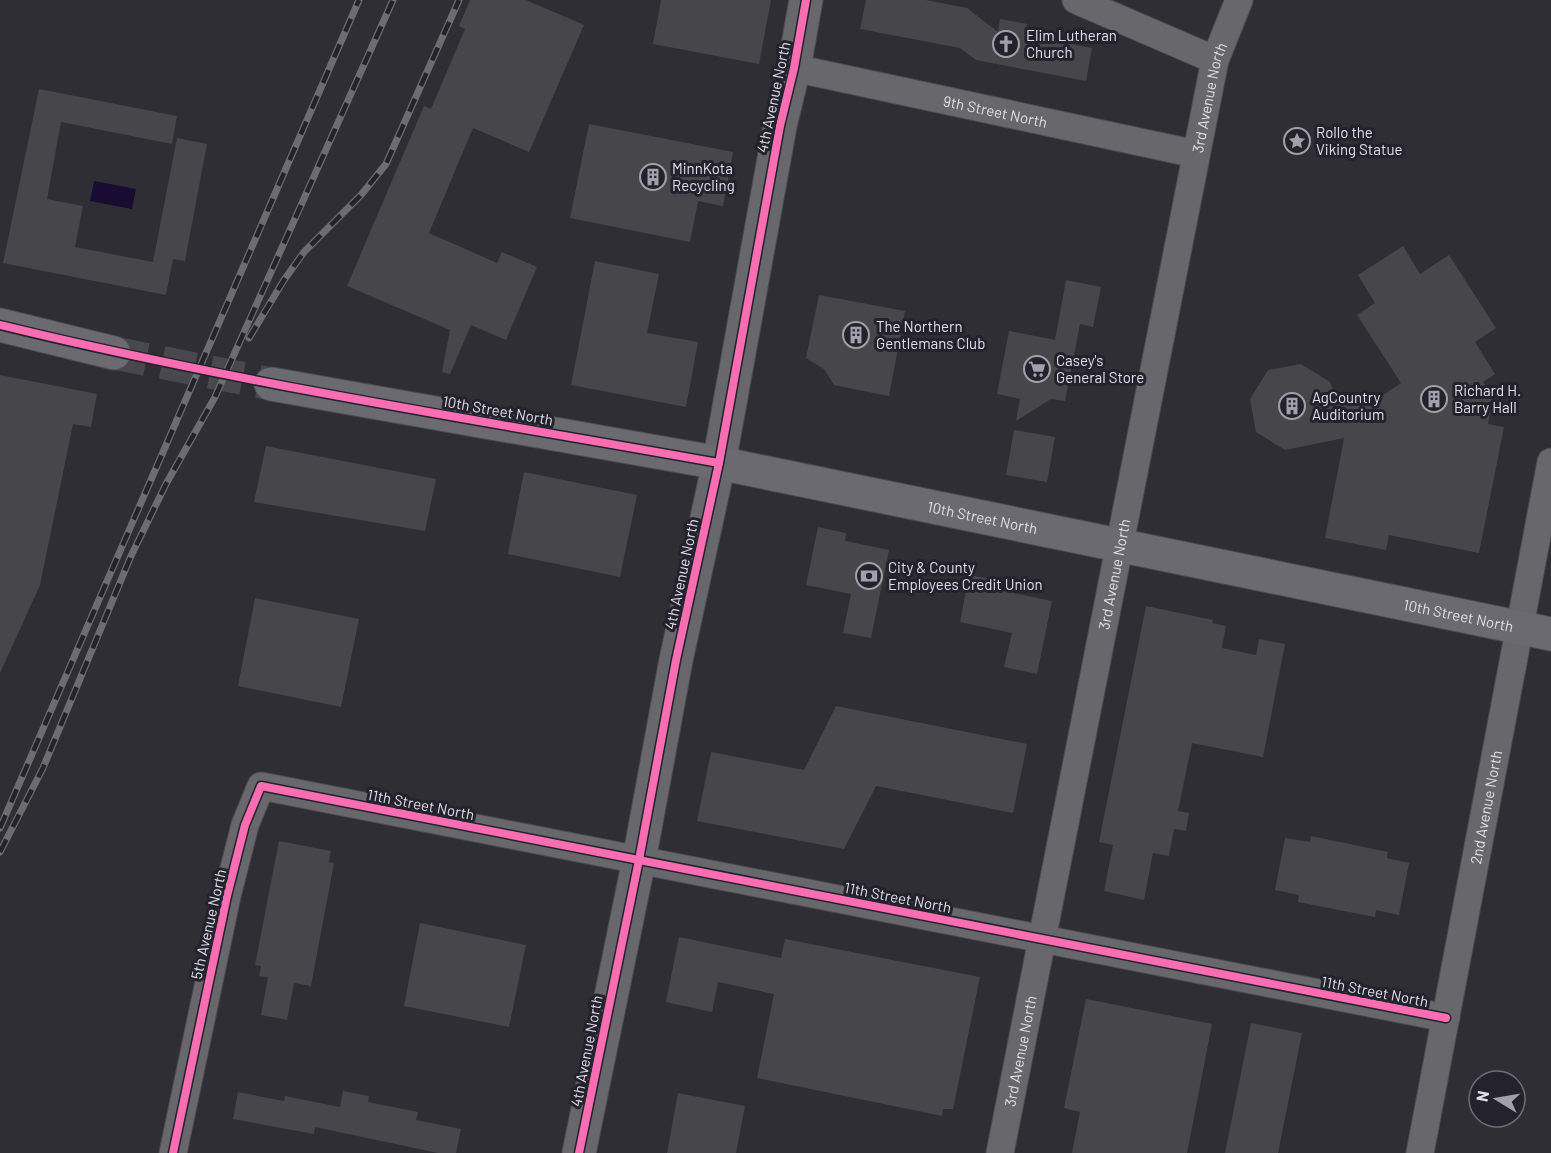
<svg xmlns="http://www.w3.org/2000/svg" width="1551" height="1153" viewBox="0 0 1551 1153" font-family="Barlow,sans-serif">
	<rect width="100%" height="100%" fill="#2f2e34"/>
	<path fill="#190b32" d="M94 181 136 189 132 209 90 201Z"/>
	<g fill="#47464b">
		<path d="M470 0H526L584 25 529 152 473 128 429 233 497 263 502 252 537 267 506 340 471 325 450 374 442 372 450 330 347 286 424 106 431 109 465 29 459 26Z"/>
		<path d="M661 0H771L759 64 653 44Z"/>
		<path d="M866 0H926L967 8 998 32 1000 19 1027 24 1026 29 1053 34 1052 40 1092 48 1086 81 976 60 960 48 860 29Z"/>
		<path d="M39 89 177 116 172 144 61 122 47 199 83 206 75 247 153 262 177 138 207 144 185 261 173 259 166 295 3 263Z"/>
		<path d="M589 124 733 152 723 206 698 201 690 242 570 218Z"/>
		<path d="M1403 246 1420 274 1449 255 1496 328 1475 342 1495 374 1483 382 1493 397 1488 424 1504 427 1479 553 1389 535 1386 550 1325 538 1344 438 1285 450 1256 432 1250 399 1268 370 1301 364 1330 382 1335 394 1373 402 1401 383 1357 315 1375 303 1358 275Z"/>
		<path d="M595 261 659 274 647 333 698 342 686 407 571 385Z"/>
		<path d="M1066 280 1101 287 1093 327 1080 324 1065 401 1051 399 1016 421 1020 399 997 394 1009 331 1055 340Z"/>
		<path d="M819 295 905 311 889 396 834 385 824 369 806 358Z"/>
		<path d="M0 375 97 394 91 427 73 424 40 585 0 673Z"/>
		<path d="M1014 430 1055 437 1047 482 1006 475Z"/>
		<path d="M266 446 436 479 425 531 254 502Z"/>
		<path d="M524 472 637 495 620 577 508 554Z"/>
		<path d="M818 527 846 533 845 541 889 550 871 638 843 633 851 594 806 585Z"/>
		<path d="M969 575 996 580 994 589 1052 601 1037 674 1004 667 1012 633 960 622Z"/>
		<path d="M255 598 359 619 341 707 238 686Z"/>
		<path d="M1146 606 1213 620 1212 623 1226 626 1222 648 1256 655 1259 639 1285 644 1263 757 1192 743 1178 811 1189 813 1186 831 1174 829 1169 856 1153 853 1144 900 1104 891 1113 845 1099 842Z"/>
		<path d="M836 706 1027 744 1013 813 876 786 844 849 697 821 711 752 804 770Z"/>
		<path d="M1311 836 1388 852 1387 858 1409 863 1399 915 1376 910 1375 917 1298 902 1299 895 1275 890 1285 838 1310 842Z"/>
		<path d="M279 841 331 851 329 862 334 863 311 986 294 983 287 1020 261 1015 268 977 259 976 261 966 255 965Z"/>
		<path d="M420 923 526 945 509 1027 404 1006Z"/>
		<path d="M679 937 781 958 785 939 980 977 953 1109H943L942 1116 757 1078 774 994 718 982 712 1012 666 1002Z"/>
		<path d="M1086 999 1212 1024 1187 1153H1072L1080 1112 1064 1108Z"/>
		<path d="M1251 1023 1302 1033 1278 1153H1225Z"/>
		<path d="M343 1091 369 1096 368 1102 418 1112 416 1120 461 1129 456 1153H438L315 1127 314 1134 233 1119 238 1092 284 1101 285 1096 340 1107Z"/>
		<path d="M678 1093 745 1106 736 1153H667Z"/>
	</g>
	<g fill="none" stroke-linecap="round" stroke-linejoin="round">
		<path stroke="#4a484f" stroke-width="33" stroke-dasharray="33 16" stroke-linecap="butt" d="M114 353 271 384"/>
		<defs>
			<g id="minor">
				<path d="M1076 0 1215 60"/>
				<path id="s1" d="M794 68 1196 154"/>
				<path d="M173 1153 227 896 245 825 261 786 1446 1018"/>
				<path id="s2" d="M1000 1153 1215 60 1239 0"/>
				<path id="s3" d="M1420 1153 1551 462"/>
			</g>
			<path id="tertiary" d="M579 1153 639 860 676 660 719 463 780 126 794 68 806 0"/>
			<g id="primary">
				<path d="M0 325 114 353"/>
				<path id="s4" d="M271 384 719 463 1551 634"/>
			</g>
		</defs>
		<use href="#minor" stroke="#4c4b50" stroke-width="29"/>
		<use href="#tertiary" stroke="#4c4b50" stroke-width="35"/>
		<use href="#primary" stroke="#4c4b50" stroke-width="35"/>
		<use href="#minor" stroke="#68676c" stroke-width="27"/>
		<use href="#tertiary" stroke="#68676c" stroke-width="33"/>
		<use href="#primary" stroke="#6b6a71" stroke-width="33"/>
		<defs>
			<g id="rail">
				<path d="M249 338 284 280 304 252 361 195 386 164 459 0"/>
				<path d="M0 828 359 0"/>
				<path d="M0 852 43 768 131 556 166 484 215 397 393 0"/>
			</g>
		</defs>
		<use href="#rail" stroke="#6d6c70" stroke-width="7"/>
		<use href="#rail" stroke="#24222c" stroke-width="4.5" stroke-dasharray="14" stroke-linecap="butt"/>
		<defs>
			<g id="cycleway">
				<path d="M0 325C237 383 479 420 719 463"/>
				<path d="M173 1153 227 896 245 825 261 786 1446 1018"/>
				<path d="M579 1153 639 860 676 660 719 463 780 126 794 68 806 0"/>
			</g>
		</defs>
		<use href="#cycleway" stroke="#24222c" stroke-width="11"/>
		<use href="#cycleway" stroke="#f96db3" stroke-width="8"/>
	</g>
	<defs>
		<symbol id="church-ring" viewBox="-11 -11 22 22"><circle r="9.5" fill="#24222c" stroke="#a2a0a8" stroke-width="1.5"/><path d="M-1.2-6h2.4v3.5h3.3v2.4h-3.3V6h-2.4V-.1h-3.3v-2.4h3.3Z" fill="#a2a0a8"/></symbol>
		<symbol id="sight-ring" viewBox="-11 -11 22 22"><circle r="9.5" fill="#24222c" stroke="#a2a0a8" stroke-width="1.5"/><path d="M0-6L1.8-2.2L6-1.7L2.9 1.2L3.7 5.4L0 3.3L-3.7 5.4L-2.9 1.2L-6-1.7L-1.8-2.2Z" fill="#a2a0a8"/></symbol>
		<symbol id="building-ring" viewBox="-11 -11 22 22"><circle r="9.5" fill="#24222c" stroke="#a2a0a8" stroke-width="1.5"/><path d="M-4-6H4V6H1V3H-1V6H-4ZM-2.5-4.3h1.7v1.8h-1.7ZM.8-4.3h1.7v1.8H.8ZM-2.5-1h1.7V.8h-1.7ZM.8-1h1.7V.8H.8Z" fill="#a2a0a8"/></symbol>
		<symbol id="supermarket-ring" viewBox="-11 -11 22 22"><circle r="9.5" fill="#24222c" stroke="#a2a0a8" stroke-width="1.5"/><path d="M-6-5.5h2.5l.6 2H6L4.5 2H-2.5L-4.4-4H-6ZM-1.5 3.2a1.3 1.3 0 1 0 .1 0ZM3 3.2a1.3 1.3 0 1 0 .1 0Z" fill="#a2a0a8"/></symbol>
		<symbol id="bank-ring" viewBox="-11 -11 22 22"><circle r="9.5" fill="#24222c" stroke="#a2a0a8" stroke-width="1.5"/><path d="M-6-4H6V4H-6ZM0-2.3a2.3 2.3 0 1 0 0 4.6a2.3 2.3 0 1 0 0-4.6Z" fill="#a2a0a8"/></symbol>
	</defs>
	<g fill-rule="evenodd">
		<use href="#church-ring" x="991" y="29" width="30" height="30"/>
		<use href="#sight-ring" x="1282" y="126" width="30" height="30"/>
		<use href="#building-ring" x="638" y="162" width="30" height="30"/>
		<use href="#building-ring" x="841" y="320" width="30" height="30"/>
		<use href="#supermarket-ring" x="1022" y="354" width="30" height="30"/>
		<use href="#building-ring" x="1419" y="384" width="30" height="30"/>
		<use href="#building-ring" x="1277" y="391" width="30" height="30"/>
		<use href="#bank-ring" x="854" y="561" width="30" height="30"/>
	</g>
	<g text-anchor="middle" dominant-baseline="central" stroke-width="6" stroke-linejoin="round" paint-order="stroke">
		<g font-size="15" fill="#e0dee6" stroke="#24222c" text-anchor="start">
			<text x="1026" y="35">Elim Lutheran<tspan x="1026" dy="17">Church</tspan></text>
			<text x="1316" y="132">Rollo the<tspan x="1316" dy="17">Viking Statue</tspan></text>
			<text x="672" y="168">MinnKota<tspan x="672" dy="17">Recycling</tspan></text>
			<text x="876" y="326">The Northern<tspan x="876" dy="17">Gentlemans Club</tspan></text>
			<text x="1056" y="360">Casey's<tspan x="1056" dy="17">General Store</tspan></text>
			<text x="1454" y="390">Richard H.<tspan x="1454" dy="17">Barry Hall</tspan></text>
			<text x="1312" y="397">AgCountry<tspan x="1312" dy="17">Auditorium</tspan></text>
			<text x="888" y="567">City &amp; County<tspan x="888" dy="17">Employees Credit Union</tspan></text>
		</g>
		<g font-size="15" fill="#e0dee6" stroke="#24222c">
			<text transform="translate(773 97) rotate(-78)">4th Avenue North</text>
			<text stroke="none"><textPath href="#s2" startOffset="1076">3rd Avenue North</textPath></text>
			<text stroke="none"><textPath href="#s1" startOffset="206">9th Street North</textPath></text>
			<text transform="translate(498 410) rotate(10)">10th Street North</text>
			<text stroke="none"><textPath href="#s4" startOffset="724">10th Street North</textPath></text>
			<text transform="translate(681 574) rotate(-78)">4th Avenue North</text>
			<text stroke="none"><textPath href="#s2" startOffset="590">3rd Avenue North</textPath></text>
			<text stroke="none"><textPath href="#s4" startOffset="1210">10th Street North</textPath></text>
			<text transform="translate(421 804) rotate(11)">11th Street North</text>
			<text stroke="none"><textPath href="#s3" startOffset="352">2nd Avenue North</textPath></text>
			<text transform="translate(898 897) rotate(11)">11th Street North</text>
			<text transform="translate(208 924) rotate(-77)">5th Avenue North</text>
			<text transform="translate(1375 991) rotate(11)">11th Street North</text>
			<text transform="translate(586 1051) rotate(-79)">4th Avenue North</text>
			<text stroke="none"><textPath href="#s2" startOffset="104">3rd Avenue North</textPath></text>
		</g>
	</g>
	<g transform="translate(1497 1099) rotate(281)"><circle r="28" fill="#24222c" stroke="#6f6d76" stroke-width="1.5"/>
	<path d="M0-4.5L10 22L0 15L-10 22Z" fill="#a2a0a8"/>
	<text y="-9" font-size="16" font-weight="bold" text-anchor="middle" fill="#e0dee6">N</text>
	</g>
</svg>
